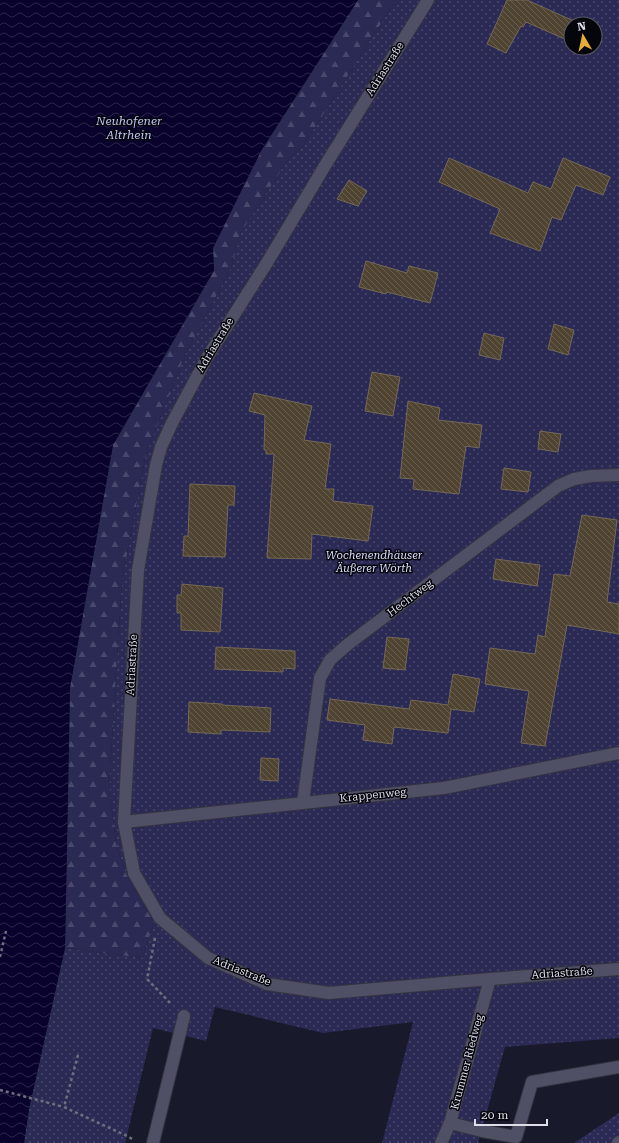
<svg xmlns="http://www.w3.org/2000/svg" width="619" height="1143" viewBox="0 0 619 1143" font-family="'Roboto Serif',serif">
	<defs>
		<pattern id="grass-dots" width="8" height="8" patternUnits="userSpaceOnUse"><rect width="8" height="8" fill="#2a2a55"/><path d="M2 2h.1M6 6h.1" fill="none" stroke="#48486d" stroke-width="1.8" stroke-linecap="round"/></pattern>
		<pattern id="forest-firs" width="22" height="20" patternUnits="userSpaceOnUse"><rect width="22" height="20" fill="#2a2a55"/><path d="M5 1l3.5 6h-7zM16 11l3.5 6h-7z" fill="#48486d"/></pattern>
		<pattern id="water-waves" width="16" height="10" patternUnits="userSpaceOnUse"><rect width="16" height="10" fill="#09022c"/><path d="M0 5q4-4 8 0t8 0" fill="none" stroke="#2c264b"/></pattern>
		<pattern id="building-back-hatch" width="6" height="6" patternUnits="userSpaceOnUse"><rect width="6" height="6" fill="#4f4431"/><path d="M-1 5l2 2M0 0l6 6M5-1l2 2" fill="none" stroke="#685f4f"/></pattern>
	</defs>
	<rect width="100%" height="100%" fill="#18192a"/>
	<g fill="url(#grass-dots)" fill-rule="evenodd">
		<path d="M396 0H619V1038L505 1047 478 1143H382L413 1022 323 1033 215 1007 206 1041 153 1028 125 1143H24L29 1109 65 948 142 958 154 923 126 874 116 844 109 787 122 580 146 454 184 357 231 268 241 232 288 160 303 146ZM571 24H595V48H571Z"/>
		<path d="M619 1113V1143H574Z"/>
	</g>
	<path fill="url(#forest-firs)" d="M358 0H396L303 146 288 160 241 232 231 268 184 357 146 454 122 580 109 787 116 844 126 874 154 923 142 958 65 948 70 688 113 445 214 271 213 248 261 151Z"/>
	<path fill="url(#water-waves)" d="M0 0H358L261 151 213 248 214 270 113 445 70 688 65 948 29 1109 24 1143H0Z"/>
	<g fill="url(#building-back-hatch)" stroke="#756855">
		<path d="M507 0H527L576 22 575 24H571V32L567 40 526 22 523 27 521 26 506 53 487 44Z"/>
		<path d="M449 158 528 193 533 182 551 189 563 158 610 177 603 195 576 185 561 220 552 217 540 251 490 233 500 209 439 182Z"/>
		<path d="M349 180 367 191 358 206 337 199Z"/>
		<path d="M366 261 407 273 409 266 438 273 430 303 387 292 386 294 359 287Z"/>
		<path d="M554 324 574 330 568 355 548 349Z"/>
		<path d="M484 333 504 338 500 360 479 355Z"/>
		<path d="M372 372 400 377 393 416 365 411Z"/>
		<path d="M254 393 312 406 304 440 331 444 325 489H334L333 501 373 506 368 541 312 534 311 559 267 558 274 454H266V450H264L265 415 249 411Z"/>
		<path d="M408 401 440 408 438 420 482 425 479 448 466 446 459 494 413 489 414 479 400 478Z"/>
		<path d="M540 431 561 434 558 452 538 449Z"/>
		<path d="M504 468 531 472 528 492 501 489Z"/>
		<path d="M190 484 235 486 234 505H228L225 557 183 556 184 536H188Z"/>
		<path d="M582 515 617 520 607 602 619 604V634L567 625 545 746 521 743 529 691 485 684 490 648 535 654 538 635 545 637 554 574 570 576Z"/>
		<path d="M496 559 540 565 537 586 493 579Z"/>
		<path d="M182 584 223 588 220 632 181 630V613H177V595H181Z"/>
		<path d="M387 637 409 639 405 670 383 668Z"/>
		<path d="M216 647 295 651V669L283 668V672L215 669Z"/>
		<path d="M453 674 480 679 474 712 451 709 448 733 394 727 392 744 363 740 365 725 327 720 330 699 409 709 411 700 448 705Z"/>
		<path d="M189 702 222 704V705L271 708 270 732 221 730V734L188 732Z"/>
		<path d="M261 758 279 759 278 781 260 780Z"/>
	</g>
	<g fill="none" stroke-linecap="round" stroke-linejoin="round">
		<defs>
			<g id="lane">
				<path d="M450 1123 482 1131 516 1137 532 1082 619 1067"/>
				<path d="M153 1143 184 1016"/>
				<path d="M618 1143 619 1142"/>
			</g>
			<g id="street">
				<path d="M428 0 326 164 268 261 208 356 172 423 161 447 156 465 138 570 124 822 134 873 160 918 208 958 267 984 329 993 490 979 619 969"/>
				<path d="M303 802 320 678 330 660 347 645 558 486 574 479 591 476 619 475"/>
				<path d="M124 822 444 788 619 753"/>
				<path d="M441 1143 450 1123 490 979"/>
			</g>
		</defs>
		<use href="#lane" stroke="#343441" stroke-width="14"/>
		<use href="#street" stroke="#343441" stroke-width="14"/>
		<g stroke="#6e6f7e" stroke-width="2.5" stroke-dasharray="3 3" stroke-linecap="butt">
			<path d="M155 938 147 979 171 1004"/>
			<path d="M0 957 6 931"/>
			<path d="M78 1055 64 1107 127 1136 134 1140"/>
			<path d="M0 1090 64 1107"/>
		</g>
		<use href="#lane" stroke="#4f5065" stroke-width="12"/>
		<use href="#street" stroke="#4f5065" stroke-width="12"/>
	</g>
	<g text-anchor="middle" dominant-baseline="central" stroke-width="3" stroke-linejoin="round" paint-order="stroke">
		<g font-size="11" fill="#dcdde9" stroke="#05050c">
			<text transform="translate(385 69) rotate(-58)">Adriastraße</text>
			<text transform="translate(215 345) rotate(-59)">Adriastraße</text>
			<text transform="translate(410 598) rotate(-37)">Hechtweg</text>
			<text transform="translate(132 665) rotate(-87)">Adriastraße</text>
			<text transform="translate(373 795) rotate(-6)">Krappenweg</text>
			<text transform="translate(242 971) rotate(22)">Adriastraße</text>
			<text transform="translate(562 973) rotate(-4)">Adriastraße</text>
			<text transform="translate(467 1062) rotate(-75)">Krummer Riedweg</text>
		</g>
		<g font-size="11" font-style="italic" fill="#d9dcfc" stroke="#05050c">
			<text x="374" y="555">Wochenendhäuser<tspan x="374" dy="13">Äußerer Wörth</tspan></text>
		</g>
		<g font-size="12" font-style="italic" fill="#bfc3f3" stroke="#05050c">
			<text x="129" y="121">Neuhofener<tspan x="129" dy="14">Altrhein</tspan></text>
		</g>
	</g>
	<g transform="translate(583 36) rotate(351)"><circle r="19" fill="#05050c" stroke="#5b5b64"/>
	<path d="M0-3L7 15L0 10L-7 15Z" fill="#e7ac37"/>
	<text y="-6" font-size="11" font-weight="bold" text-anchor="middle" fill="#dcdde9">N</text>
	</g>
	<path d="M475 1119v6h72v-6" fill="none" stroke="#dcdde9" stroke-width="2"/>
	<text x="481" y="1119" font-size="12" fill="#dcdde9" stroke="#05050c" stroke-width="3" paint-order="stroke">20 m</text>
</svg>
